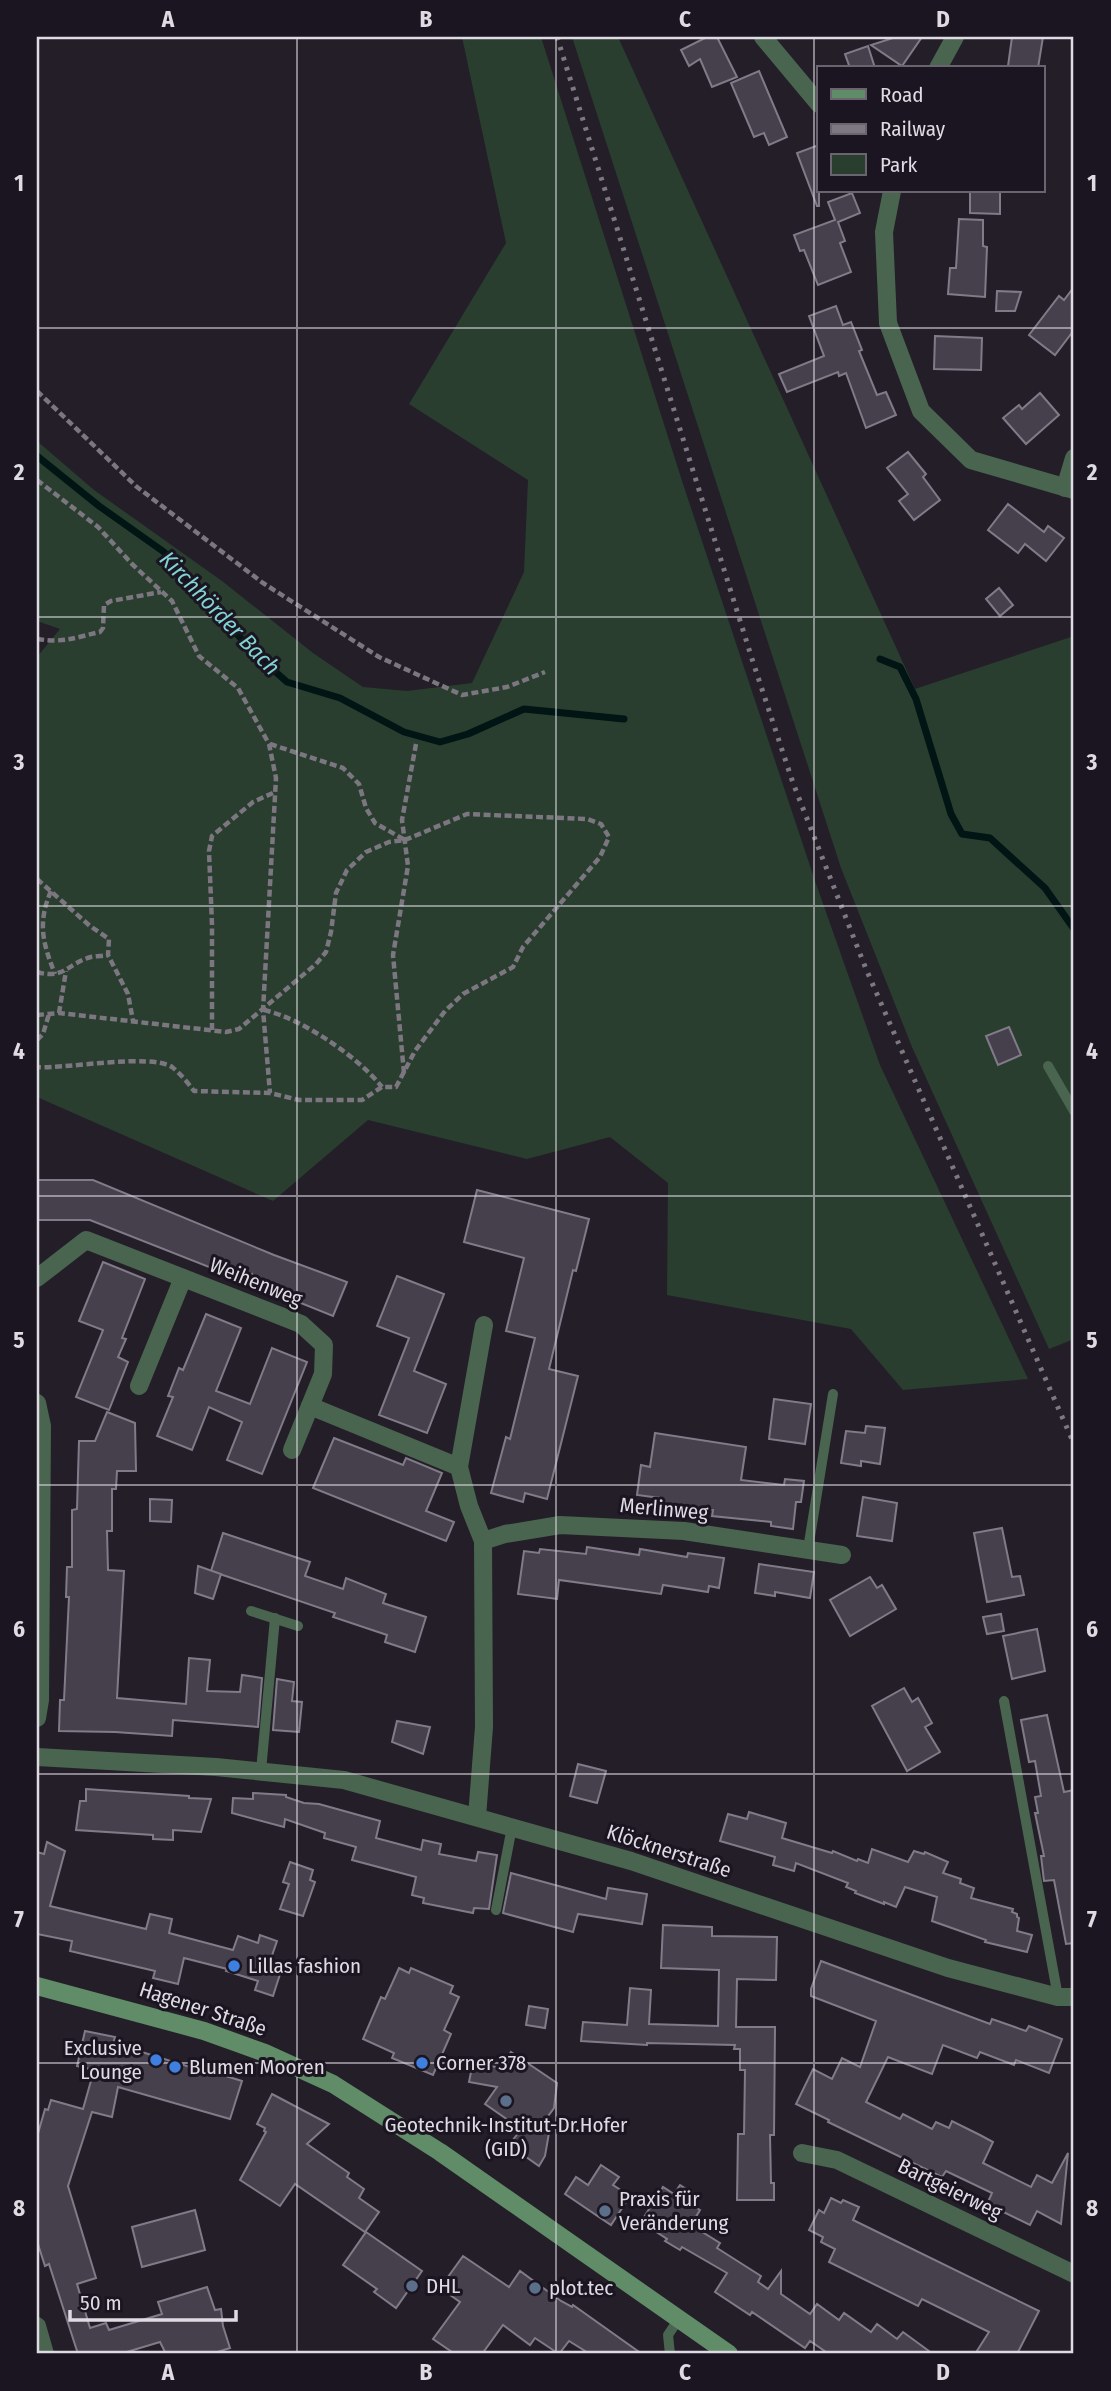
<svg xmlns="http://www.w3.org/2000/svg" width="1111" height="2391" viewBox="0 0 1111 2391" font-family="'Fira Sans Condensed',sans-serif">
	<rect width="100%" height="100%" fill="#241e29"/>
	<g fill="#293e2e">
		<path d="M462 37H541L683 484 815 881 880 1065 1028 1379 903 1390 851 1329 667 1295 668 1183 610 1137 527 1159 368 1120 273 1201 37 1097V657L60 629 37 621V441L94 490 222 581 313 653 363 687 407 691 472 683 524 572 528 480 409 404 506 243Z"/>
		<path d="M572 37H618L915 689 1074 636V1339L1049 1349 912 1047 841 868Z"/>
	</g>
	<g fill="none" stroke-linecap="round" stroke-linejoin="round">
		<g stroke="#011515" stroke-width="7">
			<path d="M37 456 99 506 164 552 252 651 287 682 340 698 404 732 440 742 468 734 524 709 624 719"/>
			<path d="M880 659 900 667 916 699 951 814 962 834 990 838 1045 888 1074 929"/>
		</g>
	</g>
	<g fill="#45404c" stroke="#817b89" stroke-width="2">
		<path d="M707 37H717L737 77 712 87 700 59 689 66 681 50Z"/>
		<path d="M896 37H922L902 66 871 45Z"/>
		<path d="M1012 37H1043L1038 68 1008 66Z"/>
		<path d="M868 46 875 68H850L845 54Z"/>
		<path d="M759 71 787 137 769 145 764 133 754 137 731 83Z"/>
		<path d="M819 145V206H817L797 153Z"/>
		<path d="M970 191H1000V214L970 213Z"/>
		<path d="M852 193 860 213 838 222 845 241 840 243 851 272 818 285 804 250 800 251 794 235 835 220 828 202Z"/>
		<path d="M959 219 983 220V246L987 247 985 297 948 294 950 268H956Z"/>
		<path d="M1074 287V330L1055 355 1029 335 1059 296 1064 300Z"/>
		<path d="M997 291 1021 292 1015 311H996Z"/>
		<path d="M836 306 843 325 851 322 862 350 859 351 877 395 886 392 896 415 866 428 846 373 839 376 838 372 787 392 779 374 824 356 809 316Z"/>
		<path d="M935 336 982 338 981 370 934 369Z"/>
		<path d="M1040 393 1059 415 1026 444 1003 418 1019 405 1022 409Z"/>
		<path d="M908 452 926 474 923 477 940 500 914 520 899 501 908 494 887 468Z"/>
		<path d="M1008 504 1044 532 1048 526 1064 538 1046 561 1025 544 1018 553 988 530Z"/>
		<path d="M999 588 1013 605 1000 616 986 599Z"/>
		<path d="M1009 1027 1021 1055 998 1065 986 1036Z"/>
		<path d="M37 1180H93L274 1255 347 1282 333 1316 256 1285 252 1274 242 1280 90 1220H37Z"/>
		<path d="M477 1190 589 1219 576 1271 573 1270 549 1369 578 1376 547 1499 525 1493 523 1502 491 1493 506 1437 510 1439 535 1338 506 1331 524 1258 464 1242Z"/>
		<path d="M103 1262 145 1279 122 1338 126 1339 118 1357 128 1362 109 1410 76 1397 103 1330 79 1321Z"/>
		<path d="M397 1276 444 1294 414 1371 446 1384 427 1433 379 1415 409 1338 377 1326Z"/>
		<path d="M206 1314 241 1328 216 1391 250 1404 272 1348 307 1362 262 1474 227 1460 242 1422 209 1407 192 1450 157 1436 173 1397 168 1396 179 1368 183 1370Z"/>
		<path d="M774 1399 811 1404 805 1444 769 1439Z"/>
		<path d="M107 1412 135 1423 136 1471H117L116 1489H112V1531H107L108 1570 124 1571 117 1698 186 1704 189 1658 210 1660 207 1691 240 1692 242 1675 262 1678 258 1727 173 1720 172 1736 115 1732 59 1731 60 1700H64L69 1597H66L67 1567H72V1510L77 1509 79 1441H95Z"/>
		<path d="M866 1426 885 1428 880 1464 861 1461V1466L841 1463 846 1431 865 1433Z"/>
		<path d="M655 1433 746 1447 741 1480 784 1485 785 1479 804 1481 801 1502H796L793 1529 771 1526V1522L712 1516 713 1510 660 1503V1498L637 1495 641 1465 650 1467Z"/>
		<path d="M334 1438 403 1465 406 1458 442 1473 426 1511 454 1522 446 1541 313 1488Z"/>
		<path d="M863 1497 897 1503 892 1541 857 1536Z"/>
		<path d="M150 1499 172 1500 171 1522 150 1521Z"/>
		<path d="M1002 1528 1012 1577 1020 1576 1024 1595 987 1602 974 1533Z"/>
		<path d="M223 1533 310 1562 305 1576 343 1589 346 1578 386 1594 383 1603 426 1617 415 1652 385 1642 387 1635 333 1617 335 1613 211 1571Z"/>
		<path d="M587 1547 639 1555 640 1549 687 1557 688 1553 724 1558 719 1588 709 1586 708 1592 663 1585 661 1594 559 1580 557 1599 518 1594 524 1551 539 1553 540 1549 586 1554Z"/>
		<path d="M759 1564 814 1572 810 1598 775 1592V1596L755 1593Z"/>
		<path d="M198 1566 221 1574 213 1599 195 1593Z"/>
		<path d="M870 1577 877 1588 882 1585 896 1609 850 1636 830 1600Z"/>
		<path d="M1001 1614 1004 1631 987 1634 983 1617Z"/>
		<path d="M1037 1629 1045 1671 1012 1679 1003 1636Z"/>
		<path d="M277 1679 294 1682 292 1701 302 1702 299 1732 273 1730Z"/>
		<path d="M904 1688 912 1702 918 1698 932 1723 925 1727 940 1752 907 1771 872 1706Z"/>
		<path d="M1047 1715 1064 1792 1074 1790V1943L1066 1944 1054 1880 1044 1881 1041 1856H1044L1035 1813H1038L1035 1797 1041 1796 1035 1761 1029 1762 1021 1720Z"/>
		<path d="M397 1721 430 1727 423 1754 392 1742Z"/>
		<path d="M578 1764 606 1771 597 1803 570 1796Z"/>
		<path d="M86 1789 189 1796V1798L211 1799 201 1832 173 1830V1840L153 1839V1835L76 1830 80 1801H86Z"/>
		<path d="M253 1793 286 1795V1797L304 1803 319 1804 380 1821 376 1838 421 1850 423 1840 441 1844 439 1854 476 1861 478 1852 497 1855 489 1909 474 1908 473 1913 423 1903 424 1898 412 1895 416 1877 352 1860 356 1847 324 1838 325 1833 285 1819 284 1827 232 1813 233 1798 253 1799Z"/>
		<path d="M749 1812 786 1823 782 1838 832 1853 833 1851 857 1861 858 1859 868 1863 872 1849 908 1862 914 1851 924 1854 925 1852 948 1862 943 1873 961 1879 960 1883 974 1888 971 1898 1013 1909 1012 1912 1017 1914V1917L1019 1918 1017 1931 1032 1935 1027 1952 985 1942 986 1940 932 1921 937 1897 905 1887 896 1907 884 1902V1904L855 1893 856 1891 846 1887 848 1883 796 1863 794 1871 773 1865 775 1857 720 1841 728 1814 747 1819Z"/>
		<path d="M47 1842 65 1851 50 1906 146 1929 150 1914 172 1919 169 1933 233 1950 238 1936 258 1943 260 1935 277 1941 269 1964 282 1968 273 1996 255 1990 258 1981 226 1971 227 1969 184 1958 178 1984 153 1978 155 1971 70 1951 72 1941 37 1934V1852L44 1854Z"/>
		<path d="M290 1862 313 1870 310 1880 315 1882 303 1916 280 1909 289 1884 283 1882Z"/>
		<path d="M511 1873 606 1899 608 1888 647 1894 642 1924 578 1914 573 1932 503 1913Z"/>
		<path d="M663 1925 712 1927V1936L777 1937 776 1980 737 1979 736 2027H775L774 2135H770L771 2183H774V2200H737L738 2134H744L745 2070H740V2049H734L735 2045 647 2043V2045L581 2041 583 2022 627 2025 630 1988 651 1990 649 2024 718 2026 719 1970 661 1968Z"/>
		<path d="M821 1961 990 2024 992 2019 1026 2031 1029 2026 1062 2039 1049 2073 1016 2060 1014 2065 980 2052 977 2058 943 2045 932 2074 888 2057 866 2102 900 2119 903 2114 932 2129 936 2122 949 2128 952 2121 980 2135 993 2142 983 2163 1031 2187 1037 2175 1052 2183 1068 2153 1061 2224 1037 2211 1030 2225 987 2204 992 2193 946 2171 942 2177 828 2122 829 2120 796 2104 813 2069 832 2079 842 2058 860 2067 876 2021 811 1996V1989Z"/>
		<path d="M399 1968 409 1973 411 1968 453 1986 450 1993 459 1997 444 2030 451 2034 433 2075 392 2058 394 2053 363 2039 381 1997 385 1999Z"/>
		<path d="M529 2006 548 2009 545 2028 526 2025Z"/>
		<path d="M85 2031 115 2037 113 2043 193 2068V2066L242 2081 230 2119 118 2087 112 2117 92 2112 68 2186 96 2278 77 2284 90 2328 106 2323 109 2330 162 2314 158 2302 207 2287 215 2310 221 2309 223 2326 230 2348 211 2354H166L160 2342 120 2354H78L49 2264 45 2266 37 2241V2137L45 2109 48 2110 51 2100 83 2109 94 2070 77 2066Z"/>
		<path d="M511 2052 557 2083 554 2108 540 2127 549 2133 545 2156 539 2166 509 2145 519 2132 506 2123 508 2120 485 2104 497 2087 469 2082 473 2062 500 2068Z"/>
		<path d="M272 2094 329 2124 307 2144 349 2173 347 2177 364 2189 359 2198 379 2212 365 2232 295 2184 280 2206 240 2180 266 2132 264 2131 265 2128 257 2124Z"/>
		<path d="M601 2165 619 2177 613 2185 630 2196 611 2225 565 2194 576 2177 588 2185Z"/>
		<path d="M680 2185 696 2195 690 2204 700 2210 691 2225 720 2243 717 2248 761 2276 758 2282 768 2289 781 2271V2294L810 2314 817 2304 839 2320 844 2313 871 2332 877 2324 897 2339 903 2332 933 2354H829L810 2341 805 2348 752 2312 750 2315 715 2292 727 2273 682 2247 680 2250 665 2241 667 2239 641 2222 663 2187 674 2194Z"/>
		<path d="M831 2198 841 2203 843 2200 859 2207 853 2220 1039 2311 1017 2354H975L989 2332 922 2299 918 2306 829 2262 835 2249 821 2242 823 2237 809 2230 819 2210 824 2213Z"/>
		<path d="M195 2210 205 2250 142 2267 132 2227Z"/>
		<path d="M366 2232 422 2271 396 2308 374 2292 377 2289 343 2265Z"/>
		<path d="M463 2256 509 2287 520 2271 561 2301 572 2307 573 2305 642 2354H590L569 2341 559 2354 535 2338 530 2345 503 2325 482 2354H455L433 2339 460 2302 440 2288Z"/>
	</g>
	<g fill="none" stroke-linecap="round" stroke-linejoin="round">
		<g stroke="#7b7680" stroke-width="4.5" stroke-dasharray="7 3.5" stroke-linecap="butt">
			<path d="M37 391 137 487 263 583 379 657 462 695 507 687 545 672"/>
			<path d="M37 480 98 527 132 564 172 601 199 656 238 688 269 744 276 778 263 1010 270 1093"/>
			<path d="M37 639C65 643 73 638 100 632L103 628 104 605 111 601 161 592"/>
			<path d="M270 744 343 768 359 784 366 808 375 823 405 840"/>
			<path d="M37 879 90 926 109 939 108 955 128 994 133 1021"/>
			<path d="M51 891C37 923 43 944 55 974"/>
			<path d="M37 972C64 980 68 963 91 957 96 956 103 956 108 955"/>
			<path d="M264 1010C303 1019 358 1057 382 1087"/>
			<path d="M59 1013 66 971"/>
			<path d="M37 1015 59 1013 226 1032 239 1029 316 964 326 952 331 932 336 893 347 870 366 852 389 842 405 840 467 814 587 819 601 824 609 837 600 857 523 947 513 967 463 994 445 1011 415 1051 396 1087H382L362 1100H299L270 1093 194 1091C188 1083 180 1073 172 1067 150 1053 66 1069 37 1067"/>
			<path d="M212 1030V925L209 851 212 836 253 802 275 792"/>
			<path d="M37 1040 43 1034 49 1014"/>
			<path d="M404 1073 393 955 408 866 402 820 416 744"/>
		</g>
		<g stroke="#4a654f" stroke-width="10">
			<path d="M1048 1066 1074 1111"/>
			<path d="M808 1549 833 1394"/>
			<path d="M251 1611 298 1626"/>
			<path d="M1004 1701 1058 1997"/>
			<path d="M261 1771 275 1618"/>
			<path d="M496 1910 512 1827"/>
			<path d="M670 2354 668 2335 678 2320"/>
		</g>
		<g stroke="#4a654f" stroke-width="18">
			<path d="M763 37 819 104"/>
			<path d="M938 68 955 37"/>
			<path d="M892 191 884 232 888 323 921 411 971 460 1074 490"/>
			<path d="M1065 488 1074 458"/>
			<path d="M37 1278 86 1240 301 1324 324 1345 323 1374 310 1406 459 1467"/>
			<path d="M139 1386 183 1278"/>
			<path d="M37 1403 42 1426 40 1700 37 1718"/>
			<path d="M292 1450 310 1406"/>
			<path d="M483 1541 505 1534 560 1525 684 1531 842 1555"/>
			<path d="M37 1757 216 1767 344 1780 631 1861 948 1968 1058 1997H1074"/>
			<path d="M477 1817 484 1727 483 1541 469 1506 459 1467 484 1325"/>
			<path d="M802 2153 837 2160 1074 2274"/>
			<path d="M37 2326 45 2354"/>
		</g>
		<path stroke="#608c68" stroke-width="18" d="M37 1986 204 2031 265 2053 333 2084 440 2152 729 2354"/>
		<path stroke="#7d7882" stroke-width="5" stroke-dasharray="3.5 7" stroke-linecap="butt" d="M557 37 753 662 793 783 866 969 1074 1444"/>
	</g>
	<path fill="none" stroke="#dfdbe3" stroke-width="2" stroke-opacity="0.55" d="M297 37V2354M556 37V2354M814 37V2354M37 328H1074M37 617H1074M37 906H1074M37 1196H1074M37 1485H1074M37 1774H1074M37 2063H1074"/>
	<g fill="#3f7fe0" stroke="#1a1520" stroke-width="2.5">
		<circle cx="234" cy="1966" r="7"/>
		<circle cx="156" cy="2060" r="7"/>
		<circle cx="422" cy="2063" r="7"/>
		<circle cx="175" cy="2067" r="7"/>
	</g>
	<g fill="#5c6f8a" stroke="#1a1520" stroke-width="2.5">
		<circle cx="506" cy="2101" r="7"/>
		<circle cx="605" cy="2211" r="7"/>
		<circle cx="412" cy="2286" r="7"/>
		<circle cx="535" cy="2288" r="7"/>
	</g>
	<g text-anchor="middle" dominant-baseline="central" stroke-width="6" stroke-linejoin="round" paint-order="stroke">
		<g font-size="21" fill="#dfdbe3" stroke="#1a1520">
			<text transform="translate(256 1282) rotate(22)">Weihenweg</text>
			<text transform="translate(664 1509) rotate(5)">Merlinweg</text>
			<text transform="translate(669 1851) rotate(18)">Klöcknerstraße</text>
			<text transform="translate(203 2009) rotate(18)">Hagener Straße</text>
			<text transform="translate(950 2189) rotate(26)">Bartgeierweg</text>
		</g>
		<g font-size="21" fill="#dfdbe3" stroke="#1a1520" text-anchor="start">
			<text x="248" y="1966">Lillas fashion</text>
			<text x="142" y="2048" text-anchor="end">Exclusive<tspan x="142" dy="24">Lounge</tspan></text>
			<text x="436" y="2063">Corner 378</text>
			<text x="189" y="2067">Blumen Mooren</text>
			<text x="506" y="2125" text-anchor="middle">Geotechnik-Institut-Dr.Hofer<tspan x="506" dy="24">(GID)</tspan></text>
			<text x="619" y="2199">Praxis für<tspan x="619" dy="24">Veränderung</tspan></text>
			<text x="426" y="2286">DHL</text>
			<text x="549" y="2288">plot.tec</text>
		</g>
		<g font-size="23" font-style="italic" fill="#82d2d4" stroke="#1a1520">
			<text transform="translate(220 613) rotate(46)">Kirchhörder Bach</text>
		</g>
	</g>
	<rect width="1111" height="2391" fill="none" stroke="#1a1520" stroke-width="77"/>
	<rect x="817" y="66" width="228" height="126" fill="#1a1520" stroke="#69646e" stroke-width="2"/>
	<rect x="831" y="89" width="35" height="10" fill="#608c68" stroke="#69646e" stroke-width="2"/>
	<text x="880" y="102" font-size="21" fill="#dfdbe3">Road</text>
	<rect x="831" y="124" width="35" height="10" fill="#7d7882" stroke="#69646e" stroke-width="2"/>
	<text x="880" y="136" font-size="21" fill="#dfdbe3">Railway</text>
	<rect x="831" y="154" width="35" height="21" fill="#293e2e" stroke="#69646e" stroke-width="2"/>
	<text x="880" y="172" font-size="21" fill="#dfdbe3">Park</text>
	<path d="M70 2310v10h166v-10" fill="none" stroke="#dfdbe3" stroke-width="3.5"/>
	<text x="80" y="2310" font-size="21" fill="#dfdbe3" stroke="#1a1520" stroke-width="5" paint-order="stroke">50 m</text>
	<rect x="38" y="38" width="1034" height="2314" fill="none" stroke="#dfdbe3" stroke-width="2.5"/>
	<g font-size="23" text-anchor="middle" font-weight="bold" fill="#dfdbe3">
		<text x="168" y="27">A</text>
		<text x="426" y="27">B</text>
		<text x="685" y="27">C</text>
		<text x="943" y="27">D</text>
		<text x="19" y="191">1</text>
		<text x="1092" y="191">1</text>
		<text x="19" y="480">2</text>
		<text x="1092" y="480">2</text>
		<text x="19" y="770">3</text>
		<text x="1092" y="770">3</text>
		<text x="19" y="1059">4</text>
		<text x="1092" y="1059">4</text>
		<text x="19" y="1348">5</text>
		<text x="1092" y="1348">5</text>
		<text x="19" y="1637">6</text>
		<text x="1092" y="1637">6</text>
		<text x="19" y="1927">7</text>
		<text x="1092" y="1927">7</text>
		<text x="19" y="2216">8</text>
		<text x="1092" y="2216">8</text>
		<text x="168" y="2380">A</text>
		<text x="426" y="2380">B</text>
		<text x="685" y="2380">C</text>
		<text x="943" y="2380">D</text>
	</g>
</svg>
